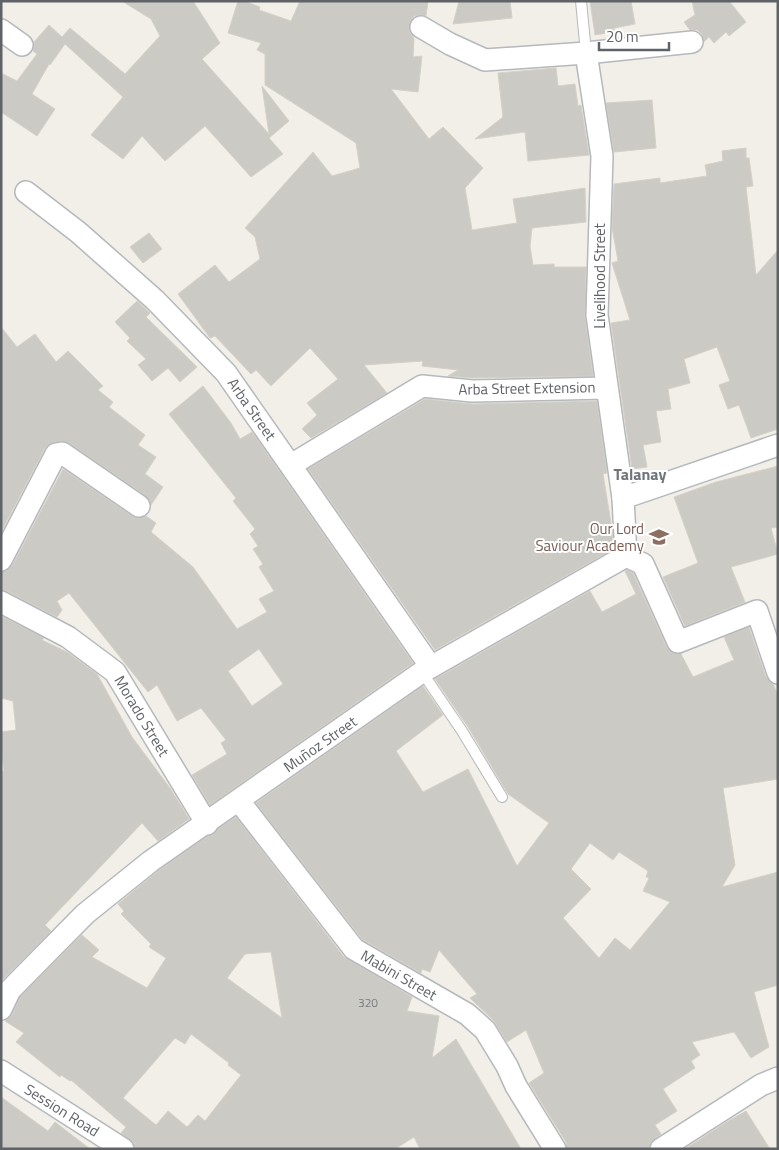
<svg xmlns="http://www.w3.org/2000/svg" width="779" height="1150" viewBox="0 0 779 1150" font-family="'Titillium Web',sans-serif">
	<rect width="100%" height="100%" fill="#f1efe8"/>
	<g fill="#cccac5" stroke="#d6d1c6" fill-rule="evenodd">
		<path d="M122 1H193L220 43 202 59 269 134 262 86 289 121 269 138 283 154 251 177 205 126 165 161 142 136 123 159 91 135 123 97 65 44 50 65 49 64 32 94 55 109 37 136 1 112V73L17 81 37 54 33 51 34 42 49 25 62 37 70 28 125 74 160 36 151 19Z"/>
		<path d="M238 1H244L260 7 259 10 291 21 300 1H428L426 16 421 15 414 16 411 20 409 26 410 33 414 38 413 57 422 56 418 92 391 89 429 139 443 127 483 168 465 188 472 230 517 223 513 199 585 188 586 222 532 228 530 246 533 265 554 264V267H586L585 317 593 376 472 378 448 376 458 370 422 366 423 361 364 365 387 393 311 438 302 429 317 415 307 403 338 379 310 348 271 386 256 370 251 374 215 336 210 338 178 294 215 265 229 282 260 259 255 237 245 228 313 152 332 176 360 168 356 143 265 85V54L257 50 261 43 228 33Z"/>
		<path d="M459 1H510L512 18 453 24Z"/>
		<path d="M590 1H631L635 24 614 28V32L595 35Z"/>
		<path d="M692 1H729L746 22 729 36 726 32 714 43 709 37 704 42 702 34 697 30H690L684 22 695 15Z"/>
		<path d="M556 68 558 86 575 84 578 106 581 105 589 155 528 161 525 132 475 139 503 117 498 73Z"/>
		<path d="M652 100 656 148 614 152 606 103Z"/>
		<path d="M746 148V158H749L753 186 746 187 756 275 778 250V429L751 438 739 405 728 409 719 385 730 381 717 347 684 359 690 383 668 389 671 409 656 411 661 442 643 445 647 467 632 469 611 323 630 320 612 263 618 261 612 227 614 184 660 178V183L707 176 705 165 723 161 722 151Z"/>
		<path d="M149 233 162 249 143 263 130 247Z"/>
		<path d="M137 301 150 313 146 317 197 367 180 382 168 368 152 381 138 365 146 359 127 341 130 338 115 322Z"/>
		<path d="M1 327 17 347 35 334 56 362 68 351 103 386 98 390 113 402 109 407 145 435 138 445 156 457 145 474 163 487 151 505 150 500 146 496 69 443 61 441 54 442 49 444 45 448 1 532Z"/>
		<path d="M203 386 231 423 240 439 252 432 413 663 210 805 192 775 227 754 221 743 226 740 201 708 177 721 157 685 148 692 69 593 57 601 62 610 57 617 7 591 1 590V572L7 571 12 566 63 469 132 516 138 518 146 516 156 523 151 532 193 567 237 629 267 612 259 599 274 591 259 567 263 564 253 549 258 546 250 534 255 529 233 501 236 498 169 414ZM259 649 283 684 252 706 228 671Z"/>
		<path d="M425 399 472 404 597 401 607 473 603 474 612 529 613 549 435 650 308 469Z"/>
		<path d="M778 466V527L771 528 778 554 731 567 745 602 685 626 663 577 698 563 674 497 716 482Z"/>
		<path d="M627 570 633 573 667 648 671 652 681 654 693 677 734 660 724 637 749 627 766 677 773 684 778 695V779L723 788 735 865 722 887 778 872V985L754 992 769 1047 751 1058 734 1032 692 1042 700 1055 691 1061 695 1068 663 1089 677 1111 655 1125 661 1134 650 1143 649 1149H567L566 1142 529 1083 544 1073 526 1030 507 1042 494 1021 470 998 477 994 439 950 430 972 422 969 421 973 362 939 256 803 423 686 443 715 396 751 423 792 468 769 517 866 549 823 508 794 468 727 435 679 590 591 602 612 636 594 625 571ZM590 843 613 860 619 852 648 871 646 877 649 878 643 891 670 902 630 950 615 938 599 958 563 918 591 889 571 869Z"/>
		<path d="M1 616 44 638 42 640 67 652 97 674 132 737 170 788 189 819 158 841 142 823 45 925 51 931 1 981V771H4L1 749V732L16 730 13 701 1 698Z"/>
		<path d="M236 817 344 957 412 997 407 1011 439 1016 432 1058 456 1039 521 1149H420L414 1137 395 1149H135L134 1143 121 1133 126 1127 71 1080 70 1081 61 1075 60 1077 16 1042 24 1033 5 1021 12 1015 20 997 82 935 99 950 92 957 147 988 166 958 149 947 151 944 121 914 124 911 118 904 158 871 208 836 214 834 218 829ZM271 952 282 1018 227 978 245 954ZM191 1034 229 1063 228 1065 241 1075 205 1121 198 1115 187 1127 168 1111 156 1125 123 1098 175 1038 185 1044Z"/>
		<path d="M1 1097 48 1131 55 1122 90 1149H1Z"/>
		<path d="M746 1111 770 1149H685L725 1123Z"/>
	</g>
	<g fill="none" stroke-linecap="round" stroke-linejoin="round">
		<defs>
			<g id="lane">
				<path d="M581 1 586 53"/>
				<path d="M422 672 462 731 502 797"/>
			</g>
			<g id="street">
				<path d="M421 27 450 44 485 60 586 53 692 42"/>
				<path d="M1 30 22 45"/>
				<path d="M26 192 78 232 155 300 226 373 431 667"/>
				<path d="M291 465 422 386 472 391 606 388"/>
				<path d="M623 498 778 445"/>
				<path d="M626 556 643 564 678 642 757 611 778 673"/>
				<path d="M1 560 56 454 62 453 139 506"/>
				<path d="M1 602 68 637 115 672 207 824"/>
				<path d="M239 801 354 949 467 1014 485 1030 507 1066 516 1086 555 1149"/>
				<path d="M1 1009 10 990 85 914 151 861 422 672 626 556 623 498 597 315 602 156 586 53"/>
				<path d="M1 1071 123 1149"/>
				<path d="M661 1149 761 1085 778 1078"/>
			</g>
		</defs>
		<use href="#lane" stroke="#b5b8bc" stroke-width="12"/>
		<use href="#street" stroke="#b5b8bc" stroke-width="24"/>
		<use href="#lane" stroke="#fff" stroke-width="10"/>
		<use href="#street" stroke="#fff" stroke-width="21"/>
	</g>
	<defs>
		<symbol id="school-bare" viewBox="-9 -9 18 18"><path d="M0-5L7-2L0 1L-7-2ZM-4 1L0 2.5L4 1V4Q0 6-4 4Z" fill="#8d6e63" stroke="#fff" stroke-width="2.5" paint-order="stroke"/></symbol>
	</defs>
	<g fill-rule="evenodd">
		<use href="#school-bare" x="645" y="523" width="28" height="28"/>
	</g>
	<g text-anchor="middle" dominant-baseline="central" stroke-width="4" stroke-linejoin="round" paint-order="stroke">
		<g font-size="12" fill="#7a7d7f">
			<text x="368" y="1002">320</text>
		</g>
		<g font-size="15" fill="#5f6368" stroke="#fff">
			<text transform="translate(599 276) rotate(-90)">Livelihood Street</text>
			<text transform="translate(527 388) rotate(-1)">Arba Street Extension</text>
			<text transform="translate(252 409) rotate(55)">Arba Street</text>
			<text transform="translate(142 716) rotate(59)">Morado Street</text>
			<text transform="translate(320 744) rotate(-35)">Muñoz Street</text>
			<text transform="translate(399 975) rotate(30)">Mabini Street</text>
			<text transform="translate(62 1110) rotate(32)">Session Road</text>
		</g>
		<g font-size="15" fill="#785e54" stroke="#fff" text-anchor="end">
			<text x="644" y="528">Our Lord<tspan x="644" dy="17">Saviour Academy</tspan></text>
		</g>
		<g font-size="16" font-weight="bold" fill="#70757a" stroke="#fff">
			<text x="640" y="474">Talanay</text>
		</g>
	</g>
	<rect width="779" height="1150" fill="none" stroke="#5f6368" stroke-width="5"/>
	<path d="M599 42v8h70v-8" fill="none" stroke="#5f6368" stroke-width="2.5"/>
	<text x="606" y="42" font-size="15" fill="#5f6368" stroke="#ffffff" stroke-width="4" paint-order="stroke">20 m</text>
</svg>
